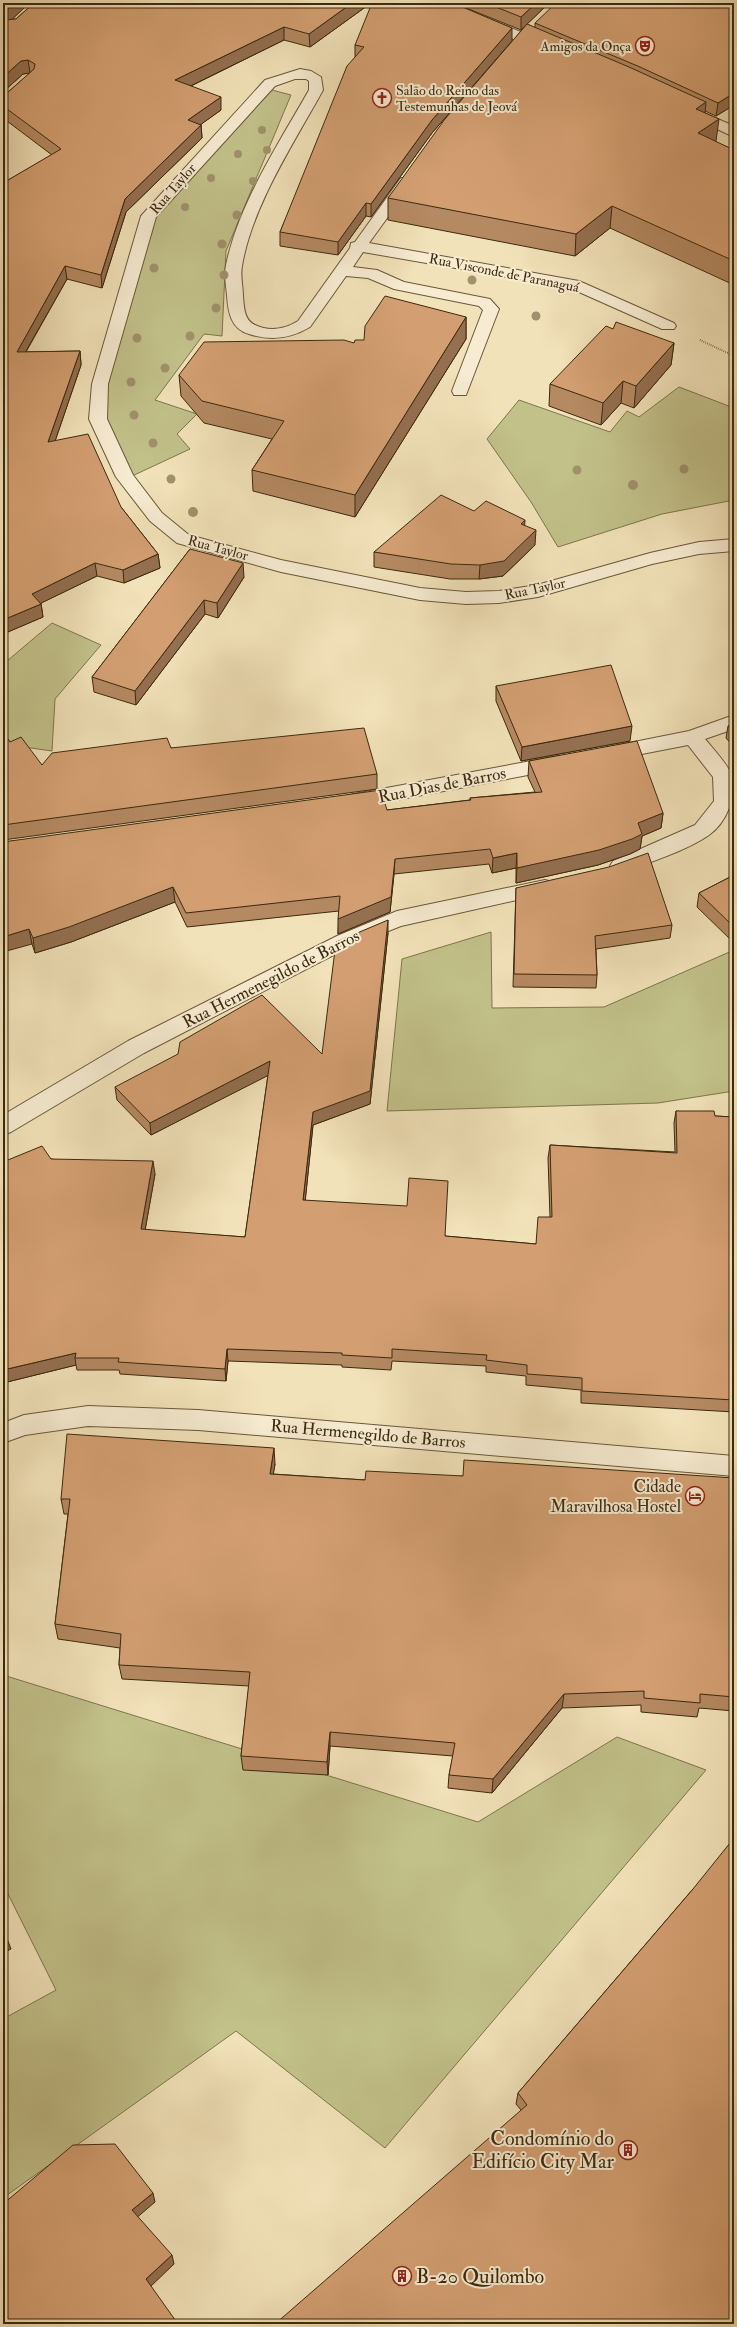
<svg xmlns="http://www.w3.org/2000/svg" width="737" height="2327" viewBox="0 0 737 2327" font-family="'IM FELL Double Pica',serif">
	<rect width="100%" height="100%" fill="#f2e2b9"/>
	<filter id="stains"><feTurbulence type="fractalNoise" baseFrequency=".005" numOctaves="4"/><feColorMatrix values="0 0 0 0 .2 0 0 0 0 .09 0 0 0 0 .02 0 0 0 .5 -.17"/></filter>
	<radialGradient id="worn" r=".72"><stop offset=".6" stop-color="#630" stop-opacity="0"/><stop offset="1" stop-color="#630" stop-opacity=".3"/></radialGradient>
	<g fill="#c2c18a" stroke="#7f754c">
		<path d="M272 90 291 95 226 251 222 336 204 334 155 400 197 414 177 434 190 449 130 477 93 400 144 229Z"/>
		<path d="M679 387 734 408V500L662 514 558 547 531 502 487 439 519 400 610 432 627 411 639 417Z"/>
		<path d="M52 623 101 645 55 699 52 751 3 744V659L7 661Z"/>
		<path d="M491 932 492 1008 604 1007 734 950V1091L658 1103 387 1111 402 959Z"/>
		<path d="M3 1675 478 1822 617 1737 706 1770 385 2148 236 2031 3 2198V2019L56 1990 3 1884Z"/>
	</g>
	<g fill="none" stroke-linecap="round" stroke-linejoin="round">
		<defs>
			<g id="minor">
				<path d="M431 3H450L550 44 552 47 550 50H540L433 6Z"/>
				<path d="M300 69 311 71 321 77 323 90C294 143 252 206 242 266 240 276 243 286 243 296 244 307 244 320 255 325 270 332 285 329 298 321L350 248 351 243 355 242 401 178H411L414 181 369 243 579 281 674 323 676 326 674 329H662L570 288 363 252 353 267 377 270 404 282 490 299 499 309 466 395H454L452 391 483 310 479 306 394 289 368 278 346 276 310 327C290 339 270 341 249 334 231 329 228 312 227 295 226 285 224 275 226 265 239 203 278 145 309 90V81L306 79H295L275 86 156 217 108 384 107 419 133 475 162 513 189 535 281 560 420 588 466 592 499 591 537 585 650 553 699 542 734 539V551L699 554 652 564 538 597 499 603 466 604 420 600 281 572 177 543 150 521 116 477 89 419 92 384 141 216 265 80Z"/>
				<path d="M692 108 734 126V137L687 115 685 112Z"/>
				<path d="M734 715V729L705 739C714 750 727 763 732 776 737 797 726 823 709 835 686 851 652 861 627 871L620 873 613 871 610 866 613 861 695 825 714 801 713 777 688 745 611 760 604 758 601 753 604 748 689 731Z"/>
				<path d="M558 756 565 758 568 763 565 768 354 808 347 806 344 801 347 796 354 794Z"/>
				<path d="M545 880 552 882 555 887 552 892 401 926 351 946 144 1053 11 1132 3 1135V1115L128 1041 337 936 397 911Z"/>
				<path d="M88 1406 198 1410 734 1456V1476L198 1430 88 1426 25 1435 3 1443V1423L24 1415Z"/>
			</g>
		</defs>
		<use href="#minor" stroke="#6a5739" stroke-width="2"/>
		<path stroke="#3c290e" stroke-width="2" stroke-dasharray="0.5 1.5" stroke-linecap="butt" d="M700 340 734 356"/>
		<use href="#minor" fill="#f7ecd2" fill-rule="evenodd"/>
	</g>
	<g fill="#a1916c">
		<circle cx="262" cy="130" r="4"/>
		<circle cx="267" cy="150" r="4"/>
		<circle cx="238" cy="154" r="4"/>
		<circle cx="211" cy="178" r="4"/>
		<circle cx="253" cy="181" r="4"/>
		<circle cx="185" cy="207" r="4"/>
		<circle cx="237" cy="215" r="4.5"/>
		<circle cx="222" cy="244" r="4.5"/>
		<circle cx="154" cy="268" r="4.5"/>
		<circle cx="224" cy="275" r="4.5"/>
		<circle cx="472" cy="280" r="4.5"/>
		<circle cx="216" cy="308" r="4.5"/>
		<circle cx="536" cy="316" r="4.5"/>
		<circle cx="190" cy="336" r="4.5"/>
		<circle cx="137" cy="338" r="4.5"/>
		<circle cx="165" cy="368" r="4.5"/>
		<circle cx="131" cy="382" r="4.5"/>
		<circle cx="134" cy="415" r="4.5"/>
		<circle cx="153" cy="443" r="4.5"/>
		<circle cx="684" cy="469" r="4.5"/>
		<circle cx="577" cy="470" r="4.5"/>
		<circle cx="171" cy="479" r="4.5"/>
		<circle cx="633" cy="485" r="5"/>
		<circle cx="193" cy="512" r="5"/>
	</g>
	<g fill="#b58962" stroke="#3c290e">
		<path d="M3 3H27L26 6 12 19H16L34 3H371L310 47 284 40 191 86 221 110 201 124 202 138 126 212 102 288 67 279 26 352 80 351 81 365 55 441 121 507 158 554 160 568 124 583 97 576 41 603 43 617 3 634V183L52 155 3 118V94L7 93 30 73 23 74 3 92Z"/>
		<path d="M454 3H549L527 24 535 28V23L734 3V105L716 116 705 111V113L716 142 734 150V285L610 228 575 256 388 220V198L524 27 521 30Z"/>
		<path d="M512 41 432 133 371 217 366 216 338 255 280 246V232L355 57V45Z"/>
		<path d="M466 317V339L355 517 253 491 252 470 272 439 204 423 181 396 179 375 354 343Z"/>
		<path d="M613 329 674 343 671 365 634 408 621 403 601 425 549 406 550 384Z"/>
		<path d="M474 511 525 526 535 545 503 576 479 579H450L374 567V552Z"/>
		<path d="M190 549 244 577 218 618 205 614 136 705 94 692 92 677Z"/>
		<path d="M496 686 630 741 521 761 496 701Z"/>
		<path d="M734 724V747L726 738 728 726Z"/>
		<path d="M3 732 10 742 42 765 171 748 377 774V789L3 840Z"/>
		<path d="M529 761 663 813 661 828 642 836 640 849 630 854 598 865 516 883V868L492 873 489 864 394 874 390 912 338 934 339 911 187 927 175 902 71 942 35 953 32 944 3 842 387 810 470 800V798L535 792 528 777Z"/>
		<path d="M734 875V940L732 941 697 907 699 893Z"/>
		<path d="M516 888 672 925 670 938 596 949 597 975 596 988 513 987Z"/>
		<path d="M388 933 370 1104 313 1125 305 1201 445 1236 536 1244 550 1217 548 1158 550 1145 675 1152 674 1123 676 1111 715 1116 734 1117V1412L581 1403V1390L526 1385V1376L486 1372V1366L392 1361 391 1370 342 1367V1365L228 1361 226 1381 120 1374 119 1370H77L76 1365 3 1383V1162L51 1159 155 1174 145 1230 245 1237 268 1075 151 1135 117 1100 115 1087 322 1054Z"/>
		<path d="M275 1464 273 1474 365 1480 463 1476 734 1478V1711L699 1708 697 1717 641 1712V1705L562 1708 492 1793 448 1788 449 1775 453 1756 330 1746 328 1775 243 1770 241 1756 249 1686 122 1679 119 1665 120 1648 58 1639 55 1624 68 1514H64L61 1499Z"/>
		<path d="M693 1889 734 2324 521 2110 516 2104 518 2093Z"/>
	</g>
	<g fill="#946f50" stroke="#3c290e">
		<path d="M14 3H27L26 6 4 27 3 13Z"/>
		<path d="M352 3H371L310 47 309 34Z"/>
		<path d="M536 3H549L521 30V17Z"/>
		<path d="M284 27V40L176 93 175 80Z"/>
		<path d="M512 28V41L432 133 371 217V204L432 120Z"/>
		<path d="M28 60 30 73 23 74 3 92V77L21 61Z"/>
		<path d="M734 93V105L716 116 718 103Z"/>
		<path d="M221 97V110L189 133 188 120Z"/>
		<path d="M706 102 704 124 696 109Z"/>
		<path d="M719 119 716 141 696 155 698 133Z"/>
		<path d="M201 125 202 138 126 212 102 288 101 275 125 199Z"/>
		<path d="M366 203V216L338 255V242Z"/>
		<path d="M612 206 610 228 575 256 576 234Z"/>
		<path d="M65 266 67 279 18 365 17 352Z"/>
		<path d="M466 317V339L355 517V495Z"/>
		<path d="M674 343 671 365 634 408 636 386Z"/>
		<path d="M80 351 81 365 50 456 48 442Z"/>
		<path d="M623 381 621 403 601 425 603 403Z"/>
		<path d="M525 520 524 535 521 524Z"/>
		<path d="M536 530 535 545 503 576 479 579 480 565Z"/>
		<path d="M158 554 160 568 124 583 123 570Z"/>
		<path d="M95 563 97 576 33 607 32 594Z"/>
		<path d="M243 563 244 577 218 618 217 603Z"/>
		<path d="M204 600 205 614 136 705 135 691Z"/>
		<path d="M41 604 43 617 3 634V620Z"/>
		<path d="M632 726 630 741 521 761 522 747Z"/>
		<path d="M663 813 661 828 642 836 640 849 630 854 598 865 516 883 517 868Z"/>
		<path d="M517 853 516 868 492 873 493 858Z"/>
		<path d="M395 859 394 874 390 912 338 934V919Z"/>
		<path d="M173 887 175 902 71 942 35 953 33 938Z"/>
		<path d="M388 920V933L370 1104 313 1125 304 1213 303 1200 313 1112Z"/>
		<path d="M734 927V940L732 941Z"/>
		<path d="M29 929 32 944 3 952V937Z"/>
		<path d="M270 1061 271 1074 151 1135 150 1123Z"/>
		<path d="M153 1161 155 1174 143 1242 141 1229Z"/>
		<path d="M227 1349 228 1361 226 1381 225 1369Z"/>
		<path d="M76 1353 75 1358 76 1365 3 1383V1370Z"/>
		<path d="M274 1448 275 1464 271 1489 270 1474Z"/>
		<path d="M4 1632 7 1642 3 1644V1633Z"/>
		<path d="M564 1694 562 1708 492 1793 493 1779Z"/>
		<path d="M330 1732V1746L328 1775 327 1762Z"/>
		<path d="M8 1941 11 1949 3 1953V1943Z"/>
		<path d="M153 2193 155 2202 134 2220 132 2210Z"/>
		<path d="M172 2255 174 2264 149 2288 146 2279Z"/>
	</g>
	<g fill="#d39f72" stroke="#3c290e">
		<path d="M3 3H14L3 13Z"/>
		<path d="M34 3H352L309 34 284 27 175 80 221 97 188 120 201 125 125 199 101 275 65 266 17 352 80 351 48 442 88 434 121 507 158 554 123 570 95 563 32 594 41 604 3 620V183L61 149 3 106V94L7 93 34 69 35 64 28 60 21 61 3 77V16L5 20 16 19Z"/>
		<path d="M372 3H453L512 28 432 120 371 204 366 203 338 242 280 232 347 66 364 47 355 45Z"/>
		<path d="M486 3H536L521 17Z"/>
		<path d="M556 3H734V93L718 103 640 67 535 23Z"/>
		<path d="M527 24 629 67 706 102 696 109 719 119 698 133 734 150V261L612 206 576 234 388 198 445 119Z"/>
		<path d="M385 296 466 317 355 495 252 470 284 421 202 401 179 375 204 342 344 340 354 343 355 340H364L365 326Z"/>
		<path d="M616 322 674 343 636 386 623 381 603 403 550 384 606 326 613 329Z"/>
		<path d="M441 495 474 511 486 501 525 520 521 524 536 530 504 561 480 565 451 564 374 552Z"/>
		<path d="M190 549 243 563 217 603 204 600 135 691 92 677Z"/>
		<path d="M611 665 632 726 522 747 496 686Z"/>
		<path d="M734 724V733L728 726Z"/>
		<path d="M364 728 377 774 3 825V732L10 742 21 737 42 765 52 753 167 738 171 748Z"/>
		<path d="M637 741 663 813 638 823 642 834 632 839 599 850 517 868V853L493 858 490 849 395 859 391 897 338 919 340 896 186 913 173 887 69 927 33 938 29 929 3 937V842L381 790 387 810 471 800 470 798 542 792 529 761Z"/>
		<path d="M648 853 672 925 595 936 597 975 514 974 516 888 609 867Z"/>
		<path d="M734 875V927L699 893Z"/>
		<path d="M388 920 370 1091 313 1112 303 1200 407 1206 409 1178 448 1181 445 1236 536 1244 538 1217H552L550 1145 677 1153 676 1111H714L715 1116 734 1117V1400L582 1391V1378L527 1374V1365L486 1360 487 1355 392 1349V1358L342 1355V1353L227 1349 225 1369 118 1362 119 1358H75L76 1353 3 1370V1162L42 1146 51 1159 153 1161 141 1229 245 1237 270 1061 150 1123 115 1087 178 1054 180 1042 262 995 322 1054 336 942Z"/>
		<path d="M67 1434 274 1448 270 1474 365 1480 366 1471 463 1476 464 1460 734 1478V1697L700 1694V1703L644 1698V1691L564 1694 493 1779 449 1775 455 1743 330 1732 327 1762 241 1756 250 1672 119 1665 121 1634 55 1624 70 1499H61Z"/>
		<path d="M734 1838V2324H275L527 2105 518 2093 693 1889Z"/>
		<path d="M3 1930 8 1941 3 1943Z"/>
		<path d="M115 2144 153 2193 132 2210 172 2255 146 2279 178 2324H3V2204L73 2145Z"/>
	</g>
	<defs>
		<symbol id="theatre-ring" viewBox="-11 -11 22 22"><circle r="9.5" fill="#f7ecd2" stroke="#8f2418" stroke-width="1.5"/><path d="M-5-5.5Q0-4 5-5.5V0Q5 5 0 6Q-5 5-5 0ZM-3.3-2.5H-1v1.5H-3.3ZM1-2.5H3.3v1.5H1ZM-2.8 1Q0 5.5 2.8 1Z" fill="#8f2418"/></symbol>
		<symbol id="church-ring" viewBox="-11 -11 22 22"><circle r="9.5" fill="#f7ecd2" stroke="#8f2418" stroke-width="1.5"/><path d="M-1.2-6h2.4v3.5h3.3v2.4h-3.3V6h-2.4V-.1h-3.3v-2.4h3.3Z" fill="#8f2418"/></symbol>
		<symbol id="hotel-ring" viewBox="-11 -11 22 22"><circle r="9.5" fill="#f7ecd2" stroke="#8f2418" stroke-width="1.5"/><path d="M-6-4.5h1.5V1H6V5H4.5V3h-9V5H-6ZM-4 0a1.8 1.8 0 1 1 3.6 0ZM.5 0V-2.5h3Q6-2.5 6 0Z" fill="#8f2418"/></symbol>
		<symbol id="building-ring" viewBox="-11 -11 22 22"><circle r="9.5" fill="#f7ecd2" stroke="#8f2418" stroke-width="1.5"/><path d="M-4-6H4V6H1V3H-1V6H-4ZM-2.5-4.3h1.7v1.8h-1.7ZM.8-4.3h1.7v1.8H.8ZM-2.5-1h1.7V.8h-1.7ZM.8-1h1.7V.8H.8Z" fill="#8f2418"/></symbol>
	</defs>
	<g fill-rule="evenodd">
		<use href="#theatre-ring" x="634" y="35" width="22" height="22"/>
		<use href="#church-ring" x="371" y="87" width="22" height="22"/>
		<use href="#hotel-ring" x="684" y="1485" width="22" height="22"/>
		<use href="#building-ring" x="617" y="2139" width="22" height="22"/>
		<use href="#building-ring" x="391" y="2265" width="22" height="22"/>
	</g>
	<g text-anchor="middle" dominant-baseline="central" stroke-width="4" stroke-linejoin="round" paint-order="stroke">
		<g font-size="14" fill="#3c290e" stroke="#f7ecd2" text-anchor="end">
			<text x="631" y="46">Amigos da Onça</text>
			<text x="396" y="90" text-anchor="start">Salão do Reino das<tspan x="396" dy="16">Testemunhas de Jeová</tspan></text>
		</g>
		<g font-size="14" fill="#3c290e" stroke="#f7ecd2">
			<text transform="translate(173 189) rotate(-49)">Rua Taylor</text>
			<text transform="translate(504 273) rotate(11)">Rua Visconde de Paranaguá</text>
			<text transform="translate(218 548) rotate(15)">Rua Taylor</text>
			<text transform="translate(535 589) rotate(-12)">Rua Taylor</text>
		</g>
		<g font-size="17" fill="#3c290e" stroke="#f7ecd2">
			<text transform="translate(442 785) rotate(-11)">Rua Dias de Barros</text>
			<text transform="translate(271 979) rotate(-27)">Rua Hermenegildo de Barros</text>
			<text transform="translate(368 1434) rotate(5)">Rua Hermenegildo de Barros</text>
		</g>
		<g font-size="17" fill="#3c290e" stroke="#f7ecd2" text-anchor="end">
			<text x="681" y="1486">Cidade<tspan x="681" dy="20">Maravilhosa Hostel</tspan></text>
		</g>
		<g font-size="20" fill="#3c290e" stroke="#f7ecd2" text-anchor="end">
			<text x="614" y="2138">Condomínio do<tspan x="614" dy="23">Edifício City Mar</tspan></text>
			<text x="416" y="2276" text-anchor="start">B-20 Quilombo</text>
		</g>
	</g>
	<rect width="737" height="2327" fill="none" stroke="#f2e2b9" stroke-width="16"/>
	<rect x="4" y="4" width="729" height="2319" fill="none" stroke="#3c290e" stroke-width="2"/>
	<rect x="8" y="8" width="721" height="2311" fill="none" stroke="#3c290e"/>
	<rect width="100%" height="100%" filter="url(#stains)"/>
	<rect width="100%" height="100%" fill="url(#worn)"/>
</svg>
